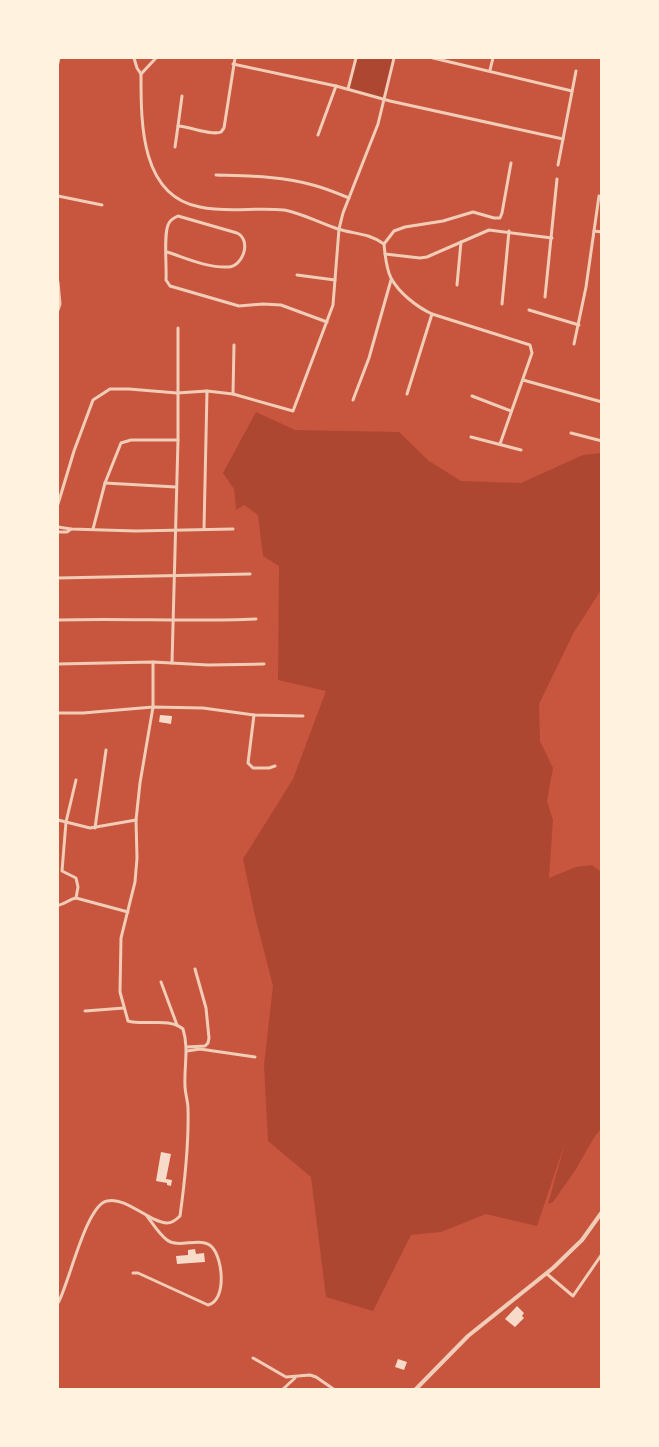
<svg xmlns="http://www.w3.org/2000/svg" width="659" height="1447" viewBox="0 0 659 1447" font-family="'Sofia Sans Condensed',sans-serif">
	<rect width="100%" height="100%" fill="#c8553d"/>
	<g fill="#ae4732">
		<path d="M357 58H393L384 99 349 89Z"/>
		<path d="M256 412 295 430 399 432 429 461 461 481 521 483 583 455 601 453V590L574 632 539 704 540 741 553 768 547 801 553 820 549 878 576 867 592 865 601 872V1129L595 1136 576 1169 553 1202 548 1204 565 1143 537 1226 486 1214 441 1232 411 1235 373 1311 326 1297 311 1177 268 1141 264 1065 273 986 255 916 243 859 293 779 326 691 278 680 279 566 263 556 258 515 244 505 236 510 234 489 223 473Z"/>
	</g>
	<g fill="#f7dbc8">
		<path d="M160 715 172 716 171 724 159 722Z"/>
		<path d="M161 1152 171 1154 166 1179 172 1180 171 1186 167 1185V1183L156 1181Z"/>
		<path d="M195 1249 196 1254 204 1253 205 1262 177 1264 176 1256 188 1255V1250Z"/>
		<path d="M517 1306 524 1313 522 1316 524 1318 515 1327 505 1319Z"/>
		<path d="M398 1359 407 1362 404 1370 395 1367Z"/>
	</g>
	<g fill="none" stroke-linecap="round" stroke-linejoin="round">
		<g stroke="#f1ccb7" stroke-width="3">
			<path d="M134 58 137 68 141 74 156 58"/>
			<path d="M433 58 572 91"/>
			<path d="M58 63 59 58"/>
			<path d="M233 64 336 86 390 101 563 139"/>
			<path d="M490 70 493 58"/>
			<path d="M141 74C141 122 140 196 200 207 227 213 256 207 284 210 299 212 322 224 338 229 354 234 369 233 384 244 385 255 386 268 391 278 399 293 417 307 432 314L530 345 532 353 500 444"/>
			<path d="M348 89 356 58"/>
			<path d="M178 126 182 96"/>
			<path d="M318 135 336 86"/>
			<path d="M175 147 178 126C191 127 213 136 221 132L224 128 235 58"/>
			<path d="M558 165 576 71"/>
			<path d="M216 175C248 176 282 176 313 185 325 188 337 193 349 198"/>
			<path d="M58 196 102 205"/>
			<path d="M594 231 602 232"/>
			<path d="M384 244 394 231 405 227 443 221 473 212 494 218H500L502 213 511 163"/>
			<path d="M167 252C186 258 207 268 228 267 243 267 252 240 237 233L178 216C174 218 171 219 169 223 163 232 167 267 166 280L170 286 239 306 263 304 281 305 327 322"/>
			<path d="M385 254 420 258 427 257 489 230 552 238"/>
			<path d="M297 275 335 280"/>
			<path d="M58 282 60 304 58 310"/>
			<path d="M457 285 461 242"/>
			<path d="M545 297 557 179"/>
			<path d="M502 304 509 231"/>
			<path d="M529 310 579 325"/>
			<path d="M574 344 586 287 599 196"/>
			<path d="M523 380 602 402"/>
			<path d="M233 394 234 345"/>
			<path d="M407 394 432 314"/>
			<path d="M472 396 511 411"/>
			<path d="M353 400 369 358 391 280"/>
			<path d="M571 433 602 441"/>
			<path d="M471 437 521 450"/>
			<path d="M105 483 176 487"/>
			<path d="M58 504 74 451 93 400 110 389H129L177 393 207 391 233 394 293 411 333 305 339 229 343 213 378 124 394 58"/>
			<path d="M58 527 71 529 136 531 233 529"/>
			<path d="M93 529 105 483 121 443 131 440H178"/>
			<path d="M204 529 207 391"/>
			<path d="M58 532H67L71 529"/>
			<path d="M58 578 250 574"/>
			<path d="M58 620C124 618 190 622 256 619"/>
			<path d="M172 663 178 440V328"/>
			<path d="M58 664 153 662 208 665 264 664"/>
			<path d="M58 713H83L153 707 203 708 254 715 303 716"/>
			<path d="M254 715 248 763 253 768H269L275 766"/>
			<path d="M76 780 66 822 62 871 76 878 78 887 76 898 128 912"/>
			<path d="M58 820 90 828 136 820"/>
			<path d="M95 828 106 750"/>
			<path d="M58 905C64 905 69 899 76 898"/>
			<path d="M161 982 177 1025"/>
			<path d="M85 1011 124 1008"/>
			<path d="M187 1047 205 1046 208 1043 209 1038 206 1008 195 969"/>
			<path d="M187 1051 200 1049 255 1057"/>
			<path d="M133 1273H138L208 1305C227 1300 223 1259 212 1247 201 1236 179 1249 167 1240 159 1234 153 1224 147 1216"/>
			<path d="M547 1274 573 1296 602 1254"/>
			<path d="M58 1303C69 1284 86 1205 107 1201 126 1196 150 1223 167 1223 173 1223 177 1219 180 1216 185 1180 189 1145 188 1109 188 1101 185 1093 185 1086 184 1066 189 1048 183 1029 169 1017 145 1026 128 1021L120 992 121 938 135 882 137 858 136 820 140 783 153 707V662"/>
			<path d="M253 1358 286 1377 310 1375 316 1377 335 1390"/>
			<path d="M282 1390 295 1378"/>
		</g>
		<path stroke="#f1ccb7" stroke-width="4" d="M415 1390 468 1336 553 1268 582 1240 602 1212"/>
	</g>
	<rect width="659" height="1447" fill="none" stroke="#fff3e0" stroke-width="118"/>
</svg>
